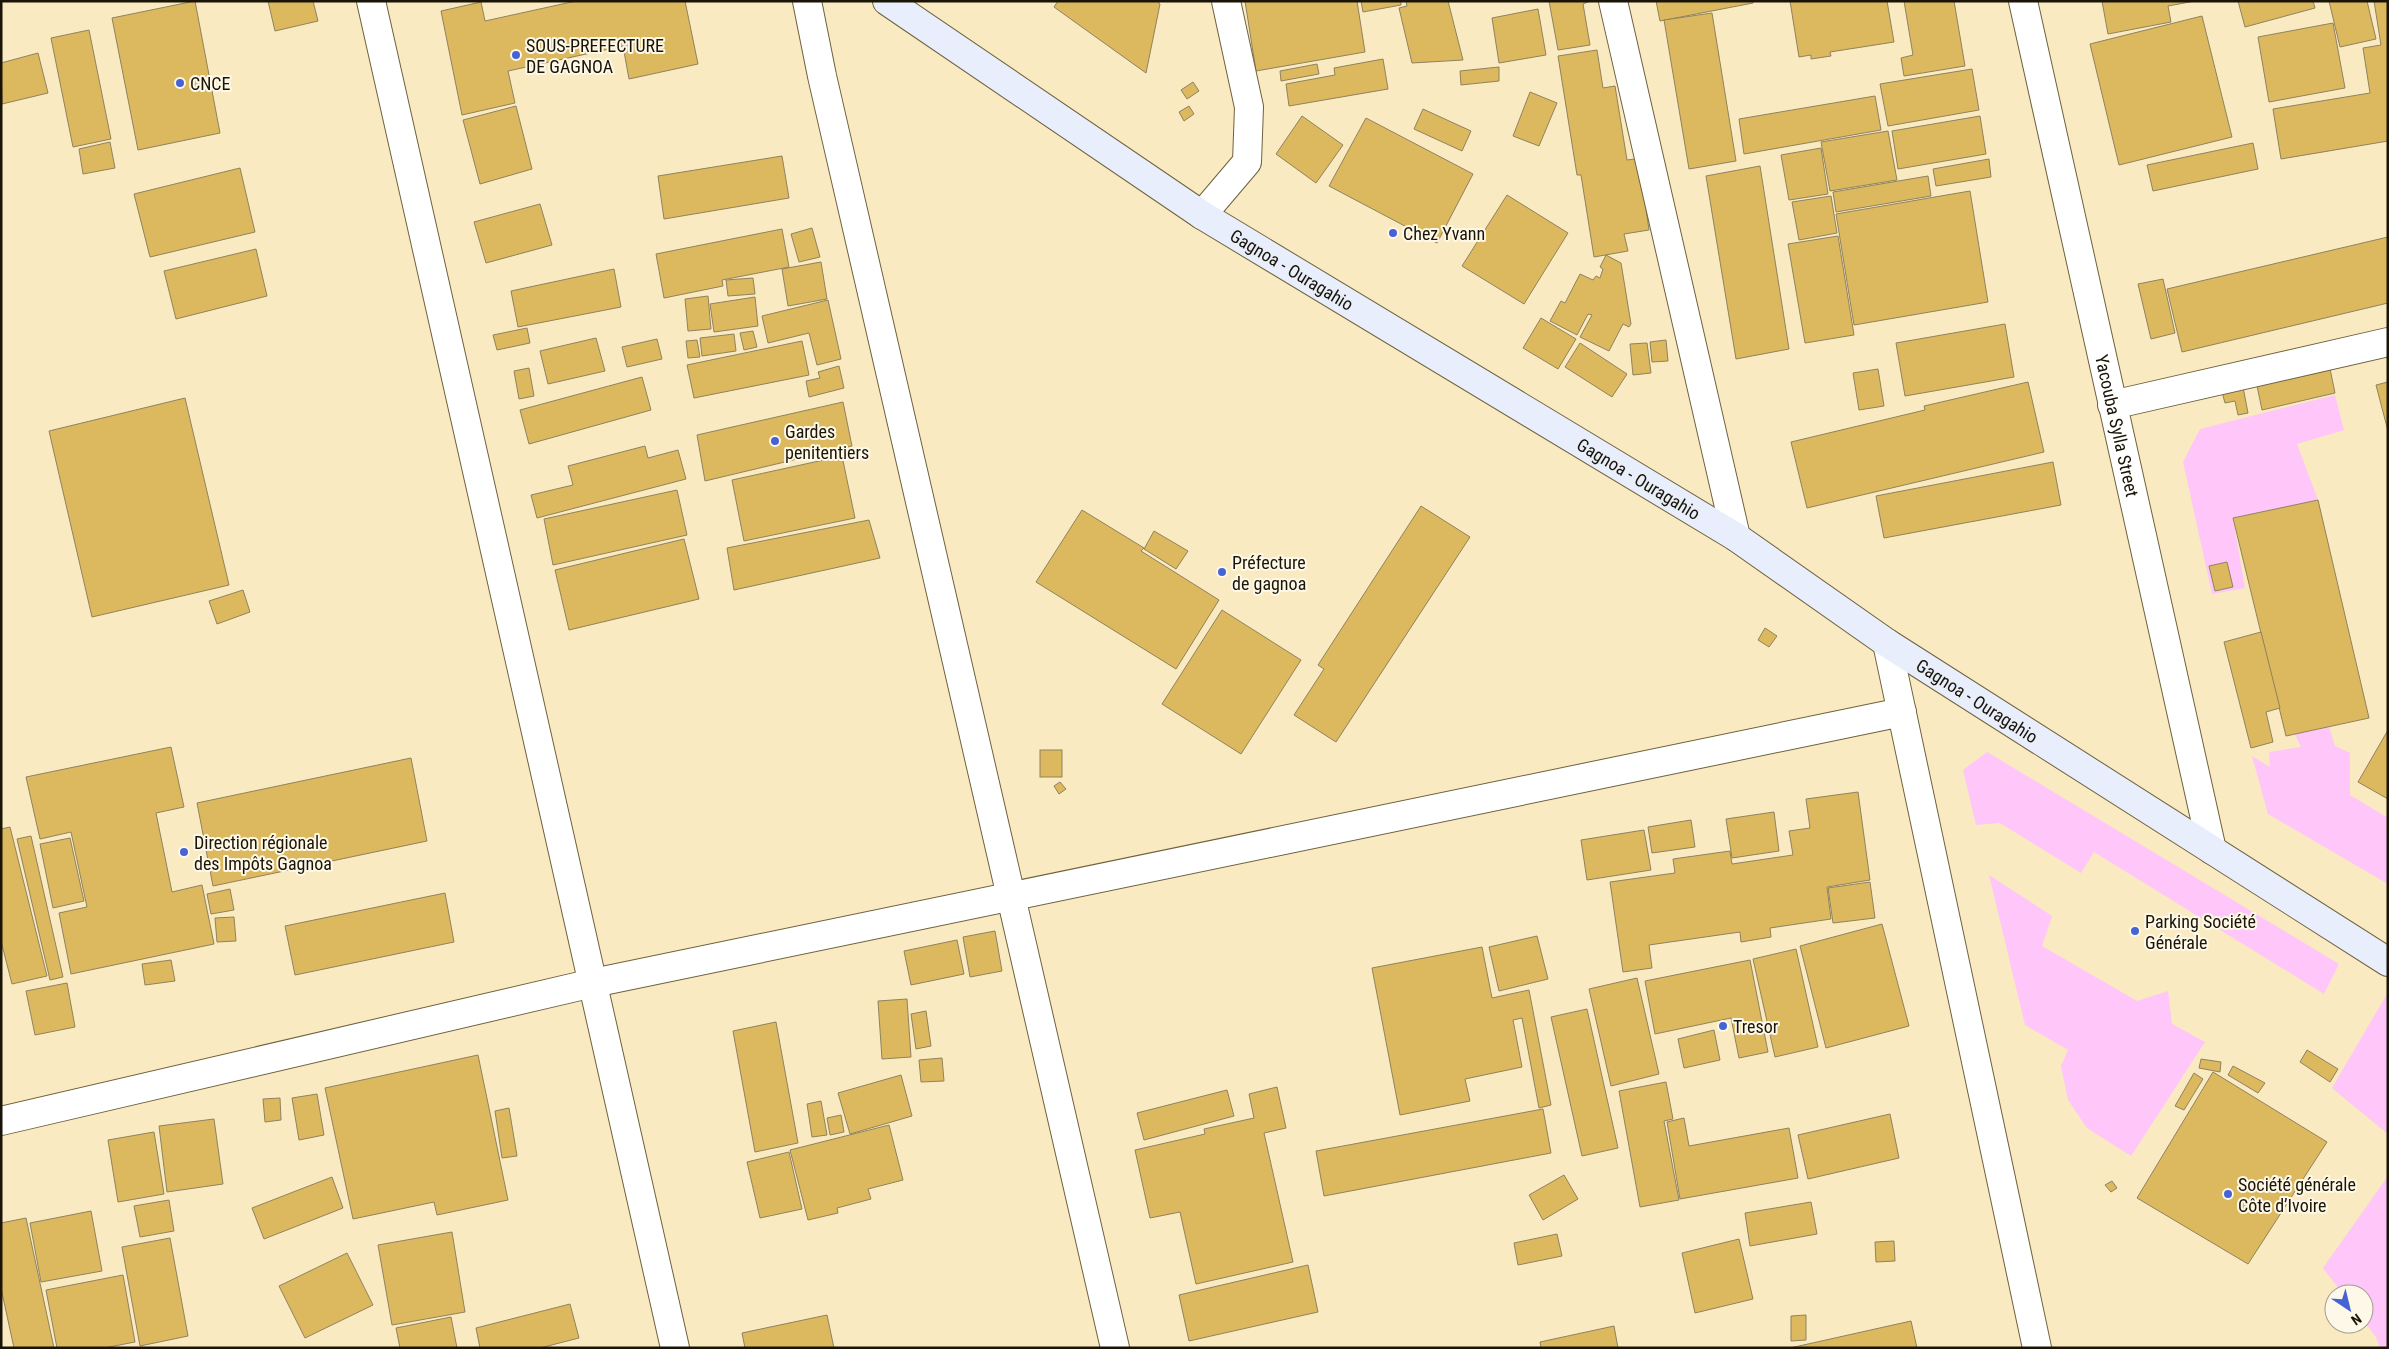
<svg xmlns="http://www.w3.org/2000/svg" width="2389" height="1349" viewBox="0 0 2389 1349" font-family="'Roboto Condensed',sans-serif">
	<rect width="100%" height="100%" fill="#f9eac2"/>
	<g fill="#fec6f9">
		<path d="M2335 395 2344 430 2297 444 2318 500 2233 518 2245 588 2212 594 2183 462 2200 429Z"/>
		<path d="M2329 727 2335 746 2350 753V795L2388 818V884L2268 814 2252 756 2270 767 2269 752 2301 747 2295 734Z"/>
		<path d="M1987 752 2339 964 2324 994 2094 852 2081 873 2000 823 1976 825 1963 770Z"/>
		<path d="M1989 875 2052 916 2042 946 2137 1001 2168 991 2172 1024 2205 1042 2131 1156 2087 1128 2068 1100 2061 1066 2068 1050 2025 1025Z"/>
		<path d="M2387 994 2388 995V1134L2332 1088Z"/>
		<path d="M2388 1176V1348H2380L2376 1337 2364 1321V1294H2343L2323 1268Z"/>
	</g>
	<g fill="#dcb95e" stroke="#90825e">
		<path d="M195 1 220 133 138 150 112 18Z"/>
		<path d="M268 1H313L318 21 275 31Z"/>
		<path d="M576 1H685L698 64 629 79 623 46 508 71 515 103 462 115 441 11 481 2 485 21Z"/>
		<path d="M1058 1H1157L1160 4 1146 73 1054 7Z"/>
		<path d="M1245 1H1357L1365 52 1256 71Z"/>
		<path d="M1361 1H1401V5L1363 12Z"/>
		<path d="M1406 1H1448L1463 60 1412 63 1399 8 1407 6Z"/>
		<path d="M1549 1H1590L1583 4 1590 45 1558 50Z"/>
		<path d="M1656 1H1753V3L1660 21Z"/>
		<path d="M1790 1H1887L1894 42 1830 52 1831 56 1811 59V55L1799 57Z"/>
		<path d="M1904 1H1954L1965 66 1904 76 1901 58 1913 55Z"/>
		<path d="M2102 1H2195L2168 6 2171 22 2108 34Z"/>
		<path d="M2238 1H2313L2315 8 2245 27Z"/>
		<path d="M2329 1H2367L2376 39 2340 47Z"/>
		<path d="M2374 1H2388V141L2281 159 2273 109 2370 93 2363 48 2381 45Z"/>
		<path d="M1538 9 1546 55 1499 63 1492 18Z"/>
		<path d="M1712 13 1736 161 1689 169 1664 20Z"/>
		<path d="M2202 16 2232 137 2119 165 2090 44Z"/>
		<path d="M2333 23 2345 88 2269 102 2258 37Z"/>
		<path d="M89 30 111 139 73 147 51 38Z"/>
		<path d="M1597 50 1603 88 1615 86 1627 160 1643 158 1651 208 1646 209 1649 230 1624 234 1628 251 1594 257 1581 175H1577L1558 56Z"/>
		<path d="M38 53 48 93 2 104 1 63Z"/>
		<path d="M1383 59 1388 89 1289 106 1286 84 1335 75 1334 68Z"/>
		<path d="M1317 64 1319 74 1281 81 1280 71Z"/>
		<path d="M1499 67V81L1461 85 1460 71Z"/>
		<path d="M1972 69 1979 110 1888 126 1880 84Z"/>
		<path d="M1193 82 1199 91 1187 99 1181 90Z"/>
		<path d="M1530 92 1557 103 1539 146 1513 136Z"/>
		<path d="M1875 96 1881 130 1744 154 1739 119Z"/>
		<path d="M516 106 532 169 480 184 463 120Z"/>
		<path d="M1189 106 1194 114 1184 121 1179 112Z"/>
		<path d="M1423 109 1471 131 1462 151 1414 129Z"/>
		<path d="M1302 116 1343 145 1316 183 1276 154Z"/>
		<path d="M1980 116 1986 154 1898 169 1892 131Z"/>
		<path d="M1366 118 1473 174 1437 243 1329 186Z"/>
		<path d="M1888 131 1897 180 1830 191 1821 142Z"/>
		<path d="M110 142 115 168 83 174 79 149Z"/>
		<path d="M2253 143 2258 169 2153 191 2147 165Z"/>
		<path d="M1821 148 1828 194 1789 200 1781 155Z"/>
		<path d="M782 156 789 198 664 219 658 176Z"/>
		<path d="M1989 159 1991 177 1936 186 1933 169Z"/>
		<path d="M1760 166 1789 349 1736 359 1706 176Z"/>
		<path d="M240 168 255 232 150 257 134 194Z"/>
		<path d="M1928 176 1931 196 1836 212 1833 192Z"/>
		<path d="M1970 191 1988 302 1854 325 1836 214Z"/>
		<path d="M1507 195 1568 233 1524 304 1462 266Z"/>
		<path d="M1831 196 1837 233 1799 240 1792 202Z"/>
		<path d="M540 204 552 245 486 263 474 222Z"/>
		<path d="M812 228 820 257 799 262 791 234Z"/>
		<path d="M782 229 789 267 722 280 723 286 664 298 656 254Z"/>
		<path d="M1838 236 1854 335 1805 343 1788 244Z"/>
		<path d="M2388 237V303L2182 352 2167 289Z"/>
		<path d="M256 249 267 296 176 319 164 271Z"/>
		<path d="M1606 255 1621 263 1631 324 1629 327 1623 324 1609 351 1580 337 1592 315 1588 314 1577 335 1550 321 1561 301 1565 303 1580 274 1593 280 1596 276 1600 278 1603 269 1600 267Z"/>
		<path d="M821 262 827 299 788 306 782 269Z"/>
		<path d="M614 269 621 307 518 327 511 291Z"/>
		<path d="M753 278 755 294 728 296 726 280Z"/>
		<path d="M2163 279 2175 333 2151 339 2138 284Z"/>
		<path d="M708 296 711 329 688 331 685 299Z"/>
		<path d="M755 297 758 326 714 332 710 304Z"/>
		<path d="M828 300 841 359 817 365 809 333 768 343 762 316Z"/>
		<path d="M1541 318 1576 339 1558 369 1523 348Z"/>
		<path d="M2005 324 2014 377 1905 396 1896 343Z"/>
		<path d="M527 328 530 343 497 350 493 335Z"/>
		<path d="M753 331 757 347 744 350 740 333Z"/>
		<path d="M734 334 736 351 702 356 700 338Z"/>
		<path d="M596 338 605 371 548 384 540 351Z"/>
		<path d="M657 339 662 359 627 367 622 347Z"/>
		<path d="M697 340 700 357 688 358 686 341Z"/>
		<path d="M1666 340 1668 361 1652 362 1650 342Z"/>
		<path d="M802 341 809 375 694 398 687 365Z"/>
		<path d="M1580 343 1627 374 1612 397 1565 367Z"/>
		<path d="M1647 343 1651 373 1633 375 1630 344Z"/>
		<path d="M2329 364 2335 393 2262 410 2256 381Z"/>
		<path d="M839 366 844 388 809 397 806 381 820 378 818 372Z"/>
		<path d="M529 368 534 396 519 399 514 371Z"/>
		<path d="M1878 369 1884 406 1859 410 1853 373Z"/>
		<path d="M642 377 651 410 529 444 520 410Z"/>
		<path d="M2028 382 2044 452 1807 508 1791 442 1925 410 1924 406Z"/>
		<path d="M2388 382V431L2376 385Z"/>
		<path d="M2243 387 2248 413 2238 415 2235 401 2225 403 2222 392Z"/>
		<path d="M185 398 229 585 92 617 49 431Z"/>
		<path d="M843 402 852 446 705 481 697 435Z"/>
		<path d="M645 446 648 458 678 450 686 479 537 518 531 495 573 485 568 466Z"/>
		<path d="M842 456 855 518 744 541 732 480Z"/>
		<path d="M2053 462 2061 505 1884 538 1876 496Z"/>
		<path d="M677 490 687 535 553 565 544 519Z"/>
		<path d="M2318 500 2369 718 2286 736 2233 518Z"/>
		<path d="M1421 506 1470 537 1336 742 1294 715 1324 669 1318 665Z"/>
		<path d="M1082 510 1144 548 1141 551 1219 600 1176 669 1036 582Z"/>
		<path d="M869 520 880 558 734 590 727 548Z"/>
		<path d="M1154 531 1188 551 1176 569 1144 549Z"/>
		<path d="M684 539 699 599 569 630 555 570Z"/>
		<path d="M2227 562 2233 587 2215 591 2209 566Z"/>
		<path d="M243 590 250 612 217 624 209 601Z"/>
		<path d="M1222 610 1301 660 1241 754 1162 704Z"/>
		<path d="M1765 628 1777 636 1769 647 1758 640Z"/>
		<path d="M2261 632 2280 708 2266 712 2273 742 2251 748 2224 642Z"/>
		<path d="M2388 730V799L2358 782Z"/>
		<path d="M171 747 184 807 156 813 172 892 202 885 214 944 71 974 59 913 87 907 71 832 40 839 26 777Z"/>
		<rect x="1040" y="750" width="22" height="27"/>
		<path d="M411 758 427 841 213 886 197 803Z"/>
		<path d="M1060 782 1066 789 1059 794 1054 786Z"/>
		<path d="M1858 792 1870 880 1827 887 1831 919 1770 928 1771 937 1741 942 1740 932 1649 945 1652 968 1623 972 1610 882 1675 873 1673 859 1730 851 1732 864 1793 855 1789 831 1810 828 1806 799Z"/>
		<path d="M1774 812 1779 851 1732 858 1726 819Z"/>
		<path d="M1691 820 1695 847 1652 853 1648 827Z"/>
		<path d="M10 827 47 976 12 984 1 941V829Z"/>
		<path d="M1644 830 1651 870 1587 880 1581 840Z"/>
		<path d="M31 836 63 977 50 980 17 839Z"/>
		<path d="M70 838 84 901 53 908 40 844Z"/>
		<path d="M1870 882 1875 918 1833 923 1828 888Z"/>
		<path d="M230 889 234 910 211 914 207 894Z"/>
		<path d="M445 893 454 942 295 975 285 926Z"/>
		<path d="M234 917 236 941 217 942 215 918Z"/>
		<path d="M1882 924 1909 1026 1826 1048 1800 946Z"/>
		<path d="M995 931 1002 971 970 977 963 937Z"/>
		<path d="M1537 936 1548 979 1499 991 1489 947Z"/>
		<path d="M957 940 964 974 911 985 904 951Z"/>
		<path d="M1482 947 1492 998 1529 990 1551 1105 1539 1108 1522 1018 1513 1020 1522 1067 1465 1079 1470 1101 1400 1115 1372 968Z"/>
		<path d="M1796 949 1818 1047 1775 1057 1753 959Z"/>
		<path d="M171 960 175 981 145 985 142 964Z"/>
		<path d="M1750 960 1768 1052 1739 1058 1731 1018 1655 1034 1645 981Z"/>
		<path d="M1637 978 1659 1074 1611 1086 1589 989Z"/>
		<path d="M67 983 75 1027 35 1035 26 991Z"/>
		<path d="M907 999 911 1057 882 1059 878 1001Z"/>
		<path d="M1587 1009 1618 1148 1582 1156 1551 1017Z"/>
		<path d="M926 1011 931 1046 916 1049 911 1014Z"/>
		<path d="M776 1022 798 1143 755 1152 733 1031Z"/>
		<path d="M1714 1030 1720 1060 1684 1068 1678 1039Z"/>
		<path d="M2307 1050 2338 1069 2330 1082 2300 1062Z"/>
		<path d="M478 1055 508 1200 437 1215 434 1202 353 1219 325 1088Z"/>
		<path d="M942 1058 944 1081 921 1082 919 1060Z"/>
		<path d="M2201 1059 2221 1062 2220 1072 2199 1068Z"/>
		<path d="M2233 1066 2265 1083 2258 1093 2228 1075Z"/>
		<path d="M2213 1072 2327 1142 2248 1264 2137 1198Z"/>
		<path d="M2194 1073 2203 1079 2184 1110 2175 1106Z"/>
		<path d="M901 1075 912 1116 850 1134 838 1093Z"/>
		<path d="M1666 1082 1673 1119 1664 1121 1679 1200 1640 1207 1619 1091Z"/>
		<path d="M1277 1087 1286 1128 1264 1133 1293 1262 1196 1284 1180 1212 1150 1218 1135 1150 1205 1134 1204 1129 1254 1118 1249 1094Z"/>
		<path d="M1227 1090 1234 1116 1144 1140 1137 1113Z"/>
		<path d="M317 1094 324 1135 299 1140 292 1098Z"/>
		<path d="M280 1098 281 1120 265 1122 263 1099Z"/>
		<path d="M821 1101 827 1135 812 1137 807 1104Z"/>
		<path d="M509 1108 517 1156 502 1158 495 1111Z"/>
		<path d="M1543 1109 1551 1153 1324 1196 1316 1151Z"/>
		<path d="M1890 1114 1899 1158 1808 1179 1798 1135Z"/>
		<path d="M841 1115 844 1132 830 1135 827 1118Z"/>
		<path d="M1684 1118 1689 1146 1789 1128 1798 1178 1680 1199 1667 1122Z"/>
		<path d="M214 1119 223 1184 167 1192 159 1126Z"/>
		<path d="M889 1125 903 1180 868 1189 871 1199 837 1208 838 1213 808 1220 790 1150Z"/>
		<path d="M154 1132 164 1194 118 1202 108 1140Z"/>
		<path d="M789 1152 802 1209 760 1218 747 1162Z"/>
		<path d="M1564 1175 1578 1199 1543 1220 1529 1195Z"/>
		<path d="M332 1177 343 1208 264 1239 252 1208Z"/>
		<path d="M2112 1181 2117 1188 2111 1192 2105 1185Z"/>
		<path d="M169 1200 174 1231 140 1237 134 1206Z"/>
		<path d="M1811 1202 1817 1234 1750 1246 1745 1213Z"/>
		<path d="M91 1211 102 1271 41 1282 30 1223Z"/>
		<path d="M26 1218 54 1348H14L1 1288V1223Z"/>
		<path d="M452 1232 465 1312 392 1325 378 1245Z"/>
		<path d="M1557 1234 1562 1256 1518 1265 1514 1243Z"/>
		<path d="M170 1238 188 1336 140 1346 122 1247Z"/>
		<path d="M1739 1239 1753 1299 1695 1313 1682 1253Z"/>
		<path d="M1894 1241 1895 1261 1876 1262 1875 1242Z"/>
		<path d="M347 1253 373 1305 305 1338 279 1286Z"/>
		<path d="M1308 1265 1318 1312 1189 1341 1179 1295Z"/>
		<path d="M123 1275 135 1342 104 1348H57L46 1290Z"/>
		<path d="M570 1304 579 1338 540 1348H480L476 1328Z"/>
		<path d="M827 1315 834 1348H745L742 1333Z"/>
		<path d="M1806 1315V1340L1791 1341V1316Z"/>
		<path d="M451 1317 457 1348H400L396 1328Z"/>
		<path d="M1911 1321 1917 1348H1790Z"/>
		<path d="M1614 1326 1618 1348H1541L1540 1342Z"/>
	</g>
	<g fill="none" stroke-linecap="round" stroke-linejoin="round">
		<defs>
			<g id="minor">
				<path d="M371 1 675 1348"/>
				<path d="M807 1 822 76 1115 1348"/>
				<path d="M1613 1 1736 537"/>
				<path d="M1202 215 1247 162 1249 107 1226 1"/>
				<path d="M2112 405 2388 342"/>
				<path d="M1 1121 593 983 1902 712"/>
			</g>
			<g id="tertiary">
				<path id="s1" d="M2023 1 2212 850"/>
				<path d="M1887 643 2037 1348"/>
			</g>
			<g id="secondary">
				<path id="s2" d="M887 1 1202 215 1736 537 1887 643 2388 962"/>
			</g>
		</defs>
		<use href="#minor" stroke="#6e613e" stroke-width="30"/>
		<use href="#tertiary" stroke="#6e613e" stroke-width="30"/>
		<use href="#secondary" stroke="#6e613e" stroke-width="30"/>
		<use href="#minor" stroke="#fff" stroke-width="28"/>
		<use href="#tertiary" stroke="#fff" stroke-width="28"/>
		<use href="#secondary" stroke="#e8eefc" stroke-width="28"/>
	</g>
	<g fill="#4663d6" stroke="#fef8e8" stroke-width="2">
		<circle cx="516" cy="55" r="5"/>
		<circle cx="180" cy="83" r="5"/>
		<circle cx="1393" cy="233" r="5"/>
		<circle cx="775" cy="441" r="5"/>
		<circle cx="1222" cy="572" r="5"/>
		<circle cx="184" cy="852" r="5"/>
		<circle cx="2135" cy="931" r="5"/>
		<circle cx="1723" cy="1026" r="5"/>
		<circle cx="2228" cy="1194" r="5"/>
	</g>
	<g text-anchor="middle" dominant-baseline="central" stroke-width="4" stroke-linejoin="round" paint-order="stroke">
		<g font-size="18" fill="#191406" stroke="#fef8e8" text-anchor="start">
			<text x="526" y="45">SOUS-PREFECTURE<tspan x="526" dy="21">DE GAGNOA</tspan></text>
			<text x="190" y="83">CNCE</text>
			<text x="1403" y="233">Chez Yvann</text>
			<text x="785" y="431">Gardes<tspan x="785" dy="21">penitentiers</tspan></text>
			<text x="1232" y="562">Préfecture<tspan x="1232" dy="21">de gagnoa</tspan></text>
			<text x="194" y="842">Direction régionale<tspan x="194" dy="21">des Impôts Gagnoa</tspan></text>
			<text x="2145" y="921">Parking Société<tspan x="2145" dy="21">Générale</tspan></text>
			<text x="1733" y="1026">Tresor</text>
			<text x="2238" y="1184">Société générale<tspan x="2238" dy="21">Côte d’Ivoire</tspan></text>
		</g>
		<g font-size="18" fill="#191406" stroke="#fef8e8">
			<text stroke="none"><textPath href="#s2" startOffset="486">Gagnoa - Ouragahio</textPath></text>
			<text stroke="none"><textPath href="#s1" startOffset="435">Yacouba Sylla Street</textPath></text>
			<text stroke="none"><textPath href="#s2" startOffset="891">Gagnoa - Ouragahio</textPath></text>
			<text stroke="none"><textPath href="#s2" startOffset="1296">Gagnoa - Ouragahio</textPath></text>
		</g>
	</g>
	<rect width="2389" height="1349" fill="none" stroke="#191406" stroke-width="5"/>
	<g transform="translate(2349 1309) rotate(145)"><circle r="24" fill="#fef8e8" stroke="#a29d8e"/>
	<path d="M0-4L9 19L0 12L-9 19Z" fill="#4663d6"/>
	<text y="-8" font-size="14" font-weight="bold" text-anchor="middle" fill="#191406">N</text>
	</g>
</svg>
